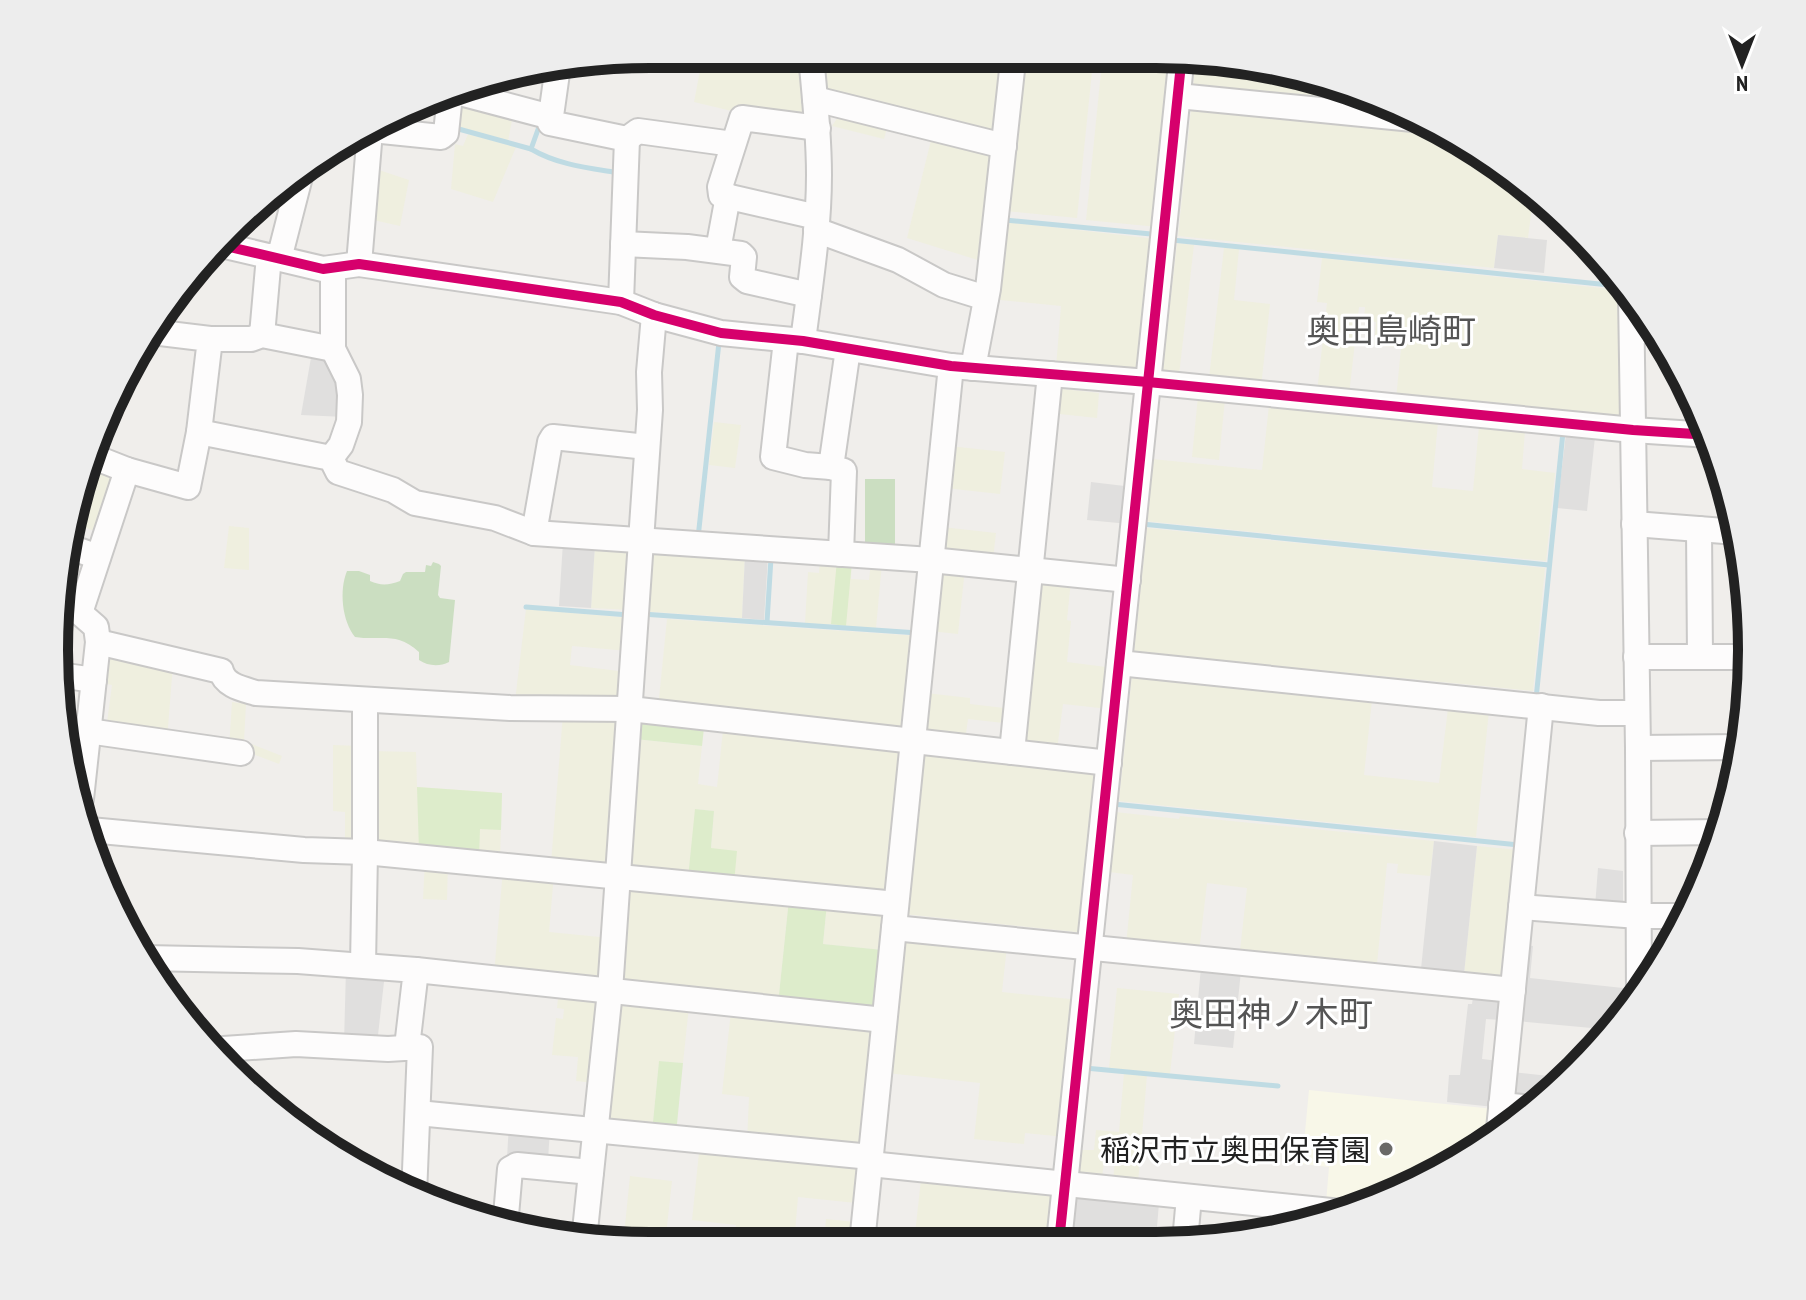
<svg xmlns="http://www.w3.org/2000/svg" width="1806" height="1300" viewBox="0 0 1806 1300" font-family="'PT Sans Narrow','Noto Sans JP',sans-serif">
	<rect width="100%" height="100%" fill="#f0eeeb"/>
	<path fill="#f8f7e8" d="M1309 1090 1494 1109 1492 1134 1384 1200 1362 1206 1326 1203 1329 1167 1302 1164Z"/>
	<g fill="#efefdf">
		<path d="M703 55 807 57 813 119 740 113 694 102Z"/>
		<path d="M819 57 1001 61 993 140 823 96Z"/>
		<path d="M1020 61 1093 62 1077 218 1005 211Z"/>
		<path d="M1102 62 1175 64 1158 227 1086 220Z"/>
		<path d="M1195 64 1273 66 1385 108 1193 90Z"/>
		<path d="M453 100 514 110 508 141 451 125Z"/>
		<path d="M844 108 889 120 884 139 832 126Z"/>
		<path d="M1191 109 1457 136 1533 199 1528 238 1498 235 1494 268 1178 236Z"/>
		<path d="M933 132 993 147 981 261 907 238Z"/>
		<path d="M468 134 516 147 493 202 451 189 455 144 463 146Z"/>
		<path d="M373 168 409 180 400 226 369 219Z"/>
		<path d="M1007 222 1156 239 1140 373 1056 367 1061 306 1000 300Z"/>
		<path d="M1177 243 1194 245 1179 375 1162 373Z"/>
		<path d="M1224 248 1239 249 1234 300 1270 304 1261 387 1209 378Z"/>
		<path d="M1322 258 1620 290V418L1396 399 1401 348 1374 345 1376 322 1364 320 1365 307H1359L1349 395 1317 392 1327 303 1317 302Z"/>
		<path d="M1053 388 1099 393 1097 418 1050 413Z"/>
		<path d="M1198 396 1225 399 1219 460 1192 457Z"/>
		<path d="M1269 405 1438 422 1432 487 1473 491 1479 426 1525 431 1522 469 1555 473 1546 561 1145 521 1152 459 1262 470Z"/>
		<path d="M714 422 741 425 735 468 709 465Z"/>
		<path d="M949 446 1005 452 1000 494 945 488Z"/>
		<path d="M97 463 117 469 101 533 77 525Z"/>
		<path d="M229 526 249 528V570L224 568Z"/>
		<path d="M942 527 996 533 993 559 938 553Z"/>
		<path d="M1147 528 1545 568 1533 691 1134 652Z"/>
		<path d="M595 544 636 547 631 610 591 608Z"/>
		<path d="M645 549 745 555 742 618 640 611Z"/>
		<path d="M820 559 852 561 851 579 869 580 871 562 882 563 876 628 805 623 808 572 819 573Z"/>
		<path d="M937 566 965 569 958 634 930 631Z"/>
		<path d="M1034 576 1071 580 1067 620 1071 621 1067 662 1114 668 1109 709 1063 704 1057 750 1016 746Z"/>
		<path d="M526 609 631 618 628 651 572 646 570 665 627 672 626 704 515 701Z"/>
		<path d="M667 619 919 636 909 735 658 708Z"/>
		<path d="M101 652 173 664 167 740 106 730 112 685 97 682Z"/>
		<path d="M1132 675 1372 700 1364 775 1439 783 1448 708 1489 711 1476 837 1119 801Z"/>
		<path d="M926 693 970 698V704L1013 709 1012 724 968 719 965 741 922 736Z"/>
		<path d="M232 702 246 704 244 741 282 756 279 764 242 750 229 748Z"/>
		<path d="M563 714 624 715 614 870 551 863Z"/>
		<path d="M723 730 903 750 888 899 734 883 711 849 714 811 696 809 688 878 626 872 635 739 702 746 698 784 717 787Z"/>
		<path d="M333 745 360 746 362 844 345 847V812L333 811Z"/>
		<path d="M369 751 416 752 417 787 502 793 500 859 372 845Z"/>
		<path d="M920 752 1102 772 1086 933 903 914Z"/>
		<path d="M1115 812 1179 819 1180 816 1434 841 1430 876 1397 873 1398 864 1387 863 1377 964 1240 950 1247 888 1207 883 1199 952 1126 945 1133 875 1109 872Z"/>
		<path d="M1477 846 1519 850 1506 978 1464 974Z"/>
		<path d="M425 860 448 863 447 900 423 899Z"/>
		<path d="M503 869 554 874 549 932 610 938 607 987 494 974Z"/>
		<path d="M627 882 789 899 778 1004 619 987Z"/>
		<path d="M827 903 884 908 883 950 823 944Z"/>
		<path d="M901 936 1007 946 1002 992 1080 1000 1065 1137 1025 1133 1024 1144 974 1139 980 1083 887 1073Z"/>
		<path d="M1117 988 1179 994 1170 1074 1109 1068Z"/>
		<path d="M559 989 605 994 596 1083 576 1081 578 1057 552 1055 556 1018 563 1019 564 1009 557 1008Z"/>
		<path d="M617 1000 689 1006 683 1063 659 1061 652 1132 604 1127Z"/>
		<path d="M731 1011 875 1026 862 1152 747 1141 749 1097 722 1094Z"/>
		<path d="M1124 1073 1147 1075 1138 1183 1113 1181 1115 1160 1104 1159 1102 1179 1076 1177 1079 1150H1094L1096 1130 1119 1132Z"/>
		<path d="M700 1143 860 1159 856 1203 798 1197 794 1244H776V1240L757 1238 756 1244H735L736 1225 692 1220Z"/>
		<path d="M630 1176 672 1181 666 1235 691 1238V1244L623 1245Z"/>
		<path d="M921 1179 1057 1193 1052 1242 914 1243Z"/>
		<path d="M826 1219 855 1222 852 1243H824Z"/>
	</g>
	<g fill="#ddeccb">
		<path d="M837 560 852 561 846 626 831 624Z"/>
		<path d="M636 720 704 728 702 746 635 739Z"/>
		<path d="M417 787 502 793 501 830 480 829 479 857 419 851Z"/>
		<path d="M695 809 714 811 711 848 737 851 734 883 688 878Z"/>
		<path d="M789 899 827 903 823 944 883 950 876 1015 778 1004Z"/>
		<path d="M659 1061 683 1063 676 1134 652 1132Z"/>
	</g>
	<g fill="#cbdec1">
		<rect x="865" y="479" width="30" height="72"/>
		<path d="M433 562 439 564 441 566 438 595 440 598 455 600 449 662C439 667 428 666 419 660V652C396 631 381 641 355 637 342 621 339 590 347 571H359L370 575V581C381 586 389 585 400 581L403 574 406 572H425L426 565 431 566Z"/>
	</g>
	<g fill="#e0dfde">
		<path d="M1498 235 1547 240 1544 273 1494 268Z"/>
		<path d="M312 352 331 355 345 417 301 415Z"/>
		<path d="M1566 434 1595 437 1587 511 1557 508Z"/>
		<path d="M1091 482 1133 487 1129 524 1087 520Z"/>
		<path d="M563 542 595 544 591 608 559 606Z"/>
		<path d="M745 555 768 556 764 620 742 618Z"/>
		<path d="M1434 841 1477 846 1464 974 1421 969Z"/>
		<path d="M1598 868 1623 871V909L1595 907Z"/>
		<path d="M1524 945 1533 946 1530 978 1623 988V1019L1613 1030 1517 1021Z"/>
		<path d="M1201 967 1241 971 1233 1048 1194 1044Z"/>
		<path d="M346 969 385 973 377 1044 344 1043Z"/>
		<path d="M1473 997 1504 999 1502 1020 1486 1019 1482 1059 1499 1061 1494 1107 1447 1102 1449 1075H1460L1468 1004H1472Z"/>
		<path d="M1512 1072 1567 1078 1547 1100 1510 1096Z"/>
		<path d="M509 1124 550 1127 548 1161 507 1158Z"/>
		<path d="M1074 1195 1159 1203 1156 1239 1139 1238V1241L1070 1242Z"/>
	</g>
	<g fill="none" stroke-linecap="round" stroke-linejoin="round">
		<g stroke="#bfdbe3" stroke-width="5">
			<path d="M455 128 531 149C558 165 589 168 619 173"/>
			<path d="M1414 129 1449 132"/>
			<path d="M531 149 540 124"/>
			<path d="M1005 224V220L1151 234"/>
			<path d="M1172 240 1619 286"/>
			<path d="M1142 524 1549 565"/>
			<path d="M698 538 719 342"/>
			<path d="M526 607 629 615"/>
			<path d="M642 614 918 633"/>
			<path d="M767 622 771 558"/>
			<path d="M1533 699H1536L1563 432"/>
			<path d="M1113 801V804L1519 845"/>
			<path d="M1085 1068 1278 1086"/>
		</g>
		<defs>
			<g id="minor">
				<path d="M558 66 550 123 627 139 621 302"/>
				<path d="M456 92 551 117"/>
				<path d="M1178 96 1413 119"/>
				<path d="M815 99 1004 146"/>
				<path d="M372 130 441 137 446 133 450 95"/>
				<path d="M627 139 638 131 733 144"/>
				<path d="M817 217 721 195 720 187 742 118 818 128"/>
				<path d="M816 230 898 260 944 285 986 298"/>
				<path d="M217 244 323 269 359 264 621 302 654 315 721 333 803 341 951 366 1148 382 1633 430 1710 435"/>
				<path d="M623 244 687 247 741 254 744 257 742 277 747 281 809 295"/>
				<path d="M718 250 728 196"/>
				<path d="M279 259 302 169"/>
				<path d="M359 264 370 131"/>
				<path d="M1631 295 1638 748 1639 997"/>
				<path d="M1632 330 1658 332"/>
				<path d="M262 335 269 256"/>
				<path d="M210 339H251L262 335 333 349"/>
				<path d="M786 340 773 457 805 465 831 467"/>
				<path d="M803 341C810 286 819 230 819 175 819 135 815 96 811 57"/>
				<path d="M973 368 988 289 1013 61"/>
				<path d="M199 432 331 458 338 472 393 490 415 503 495 518 534 533 931 560 1128 580"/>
				<path d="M94 457 127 470 188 487 199 432 210 339 152 332"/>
				<path d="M331 458 341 445 349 422 350 395 348 379 333 349V268"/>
				<path d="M1634 524 1737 532"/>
				<path d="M1699 529 1700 657"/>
				<path d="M534 533 550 442 553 437 647 447"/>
				<path d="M67 546 98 557"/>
				<path d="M841 554 844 471 831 467 848 349"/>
				<path d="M98 642 221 671C225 686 243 689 256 693L510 708 630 709 1109 763"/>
				<path d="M1636 657H1750"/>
				<path d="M1119 663 1599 713H1637"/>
				<path d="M59 675 94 680"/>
				<path d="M88 731 241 753"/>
				<path d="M60 732 87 736"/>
				<path d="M1638 748 1741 747"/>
				<path d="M1012 752 1050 374"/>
				<path d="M81 799 98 642 96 627 80 613 127 470"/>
				<path d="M90 830 304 850 365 852 896 904"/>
				<path d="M1637 833 1721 832"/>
				<path d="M1521 907 1638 916H1689"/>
				<path d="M894 928 1513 990"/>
				<path d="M145 958 298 961 416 970 407 1047"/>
				<path d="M363 965 365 852V700"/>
				<path d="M416 970 884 1020"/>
				<path d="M209 1050 296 1044 388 1049 420 1047 414 1195"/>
				<path d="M1501 1105 1533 1108"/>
				<path d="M418 1113 871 1157"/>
				<path d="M1499 1129 1541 706"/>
				<path d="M870 1164 1341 1212"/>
				<path d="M505 1227 510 1169 517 1165 591 1172"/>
				<path d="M584 1240 610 991 650 410 649 372 654 315"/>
				<path d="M1185 1241 1189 1197"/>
				<path d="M1059 1242 1181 64"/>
				<path d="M862 1243 951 366"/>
			</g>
		</defs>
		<use href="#minor" stroke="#c9c8c7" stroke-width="28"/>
		<use href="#minor" stroke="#fdfcfc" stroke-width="24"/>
		<defs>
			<g id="cycleway">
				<path d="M217 244 323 269 359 264 621 302 654 315 721 333 803 341 951 366 1148 382 1633 430 1710 435"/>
				<path d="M1059 1242 1181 64"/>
			</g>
		</defs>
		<use href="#cycleway" stroke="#fff" stroke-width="15"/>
		<use href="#cycleway" stroke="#d6006c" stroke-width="10"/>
	</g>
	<circle fill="#6a6968" stroke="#fff" stroke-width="3" cx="1386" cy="1149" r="8"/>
	<g text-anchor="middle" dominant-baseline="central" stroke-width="6" stroke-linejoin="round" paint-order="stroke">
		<g font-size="30" fill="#222" stroke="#fff" text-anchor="end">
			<text x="1370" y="1149">稲沢市立奥田保育園</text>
		</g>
		<g font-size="34" fill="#555" stroke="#fff">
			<text x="1391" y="330">奥田島崎町</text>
			<text x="1271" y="1013">奥田神ノ木町</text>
		</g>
	</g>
	<path d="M0 0H1806V1300H0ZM650 68H1156A582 582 0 0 1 1738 650V650A582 582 0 0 1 1156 1232H650A582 582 0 0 1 68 650V650A582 582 0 0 1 650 68Z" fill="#ededed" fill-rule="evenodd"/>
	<path fill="none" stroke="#222" stroke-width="10" d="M650 68H1156A582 582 0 0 1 1738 650V650A582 582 0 0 1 1156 1232H650A582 582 0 0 1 68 650V650A582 582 0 0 1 650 68Z"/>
	<g transform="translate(1742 64) rotate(180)" stroke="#ffffff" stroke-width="6" paint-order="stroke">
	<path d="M0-6L14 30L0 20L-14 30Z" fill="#222222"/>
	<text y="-12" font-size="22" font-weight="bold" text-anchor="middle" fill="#222222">N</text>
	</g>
</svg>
